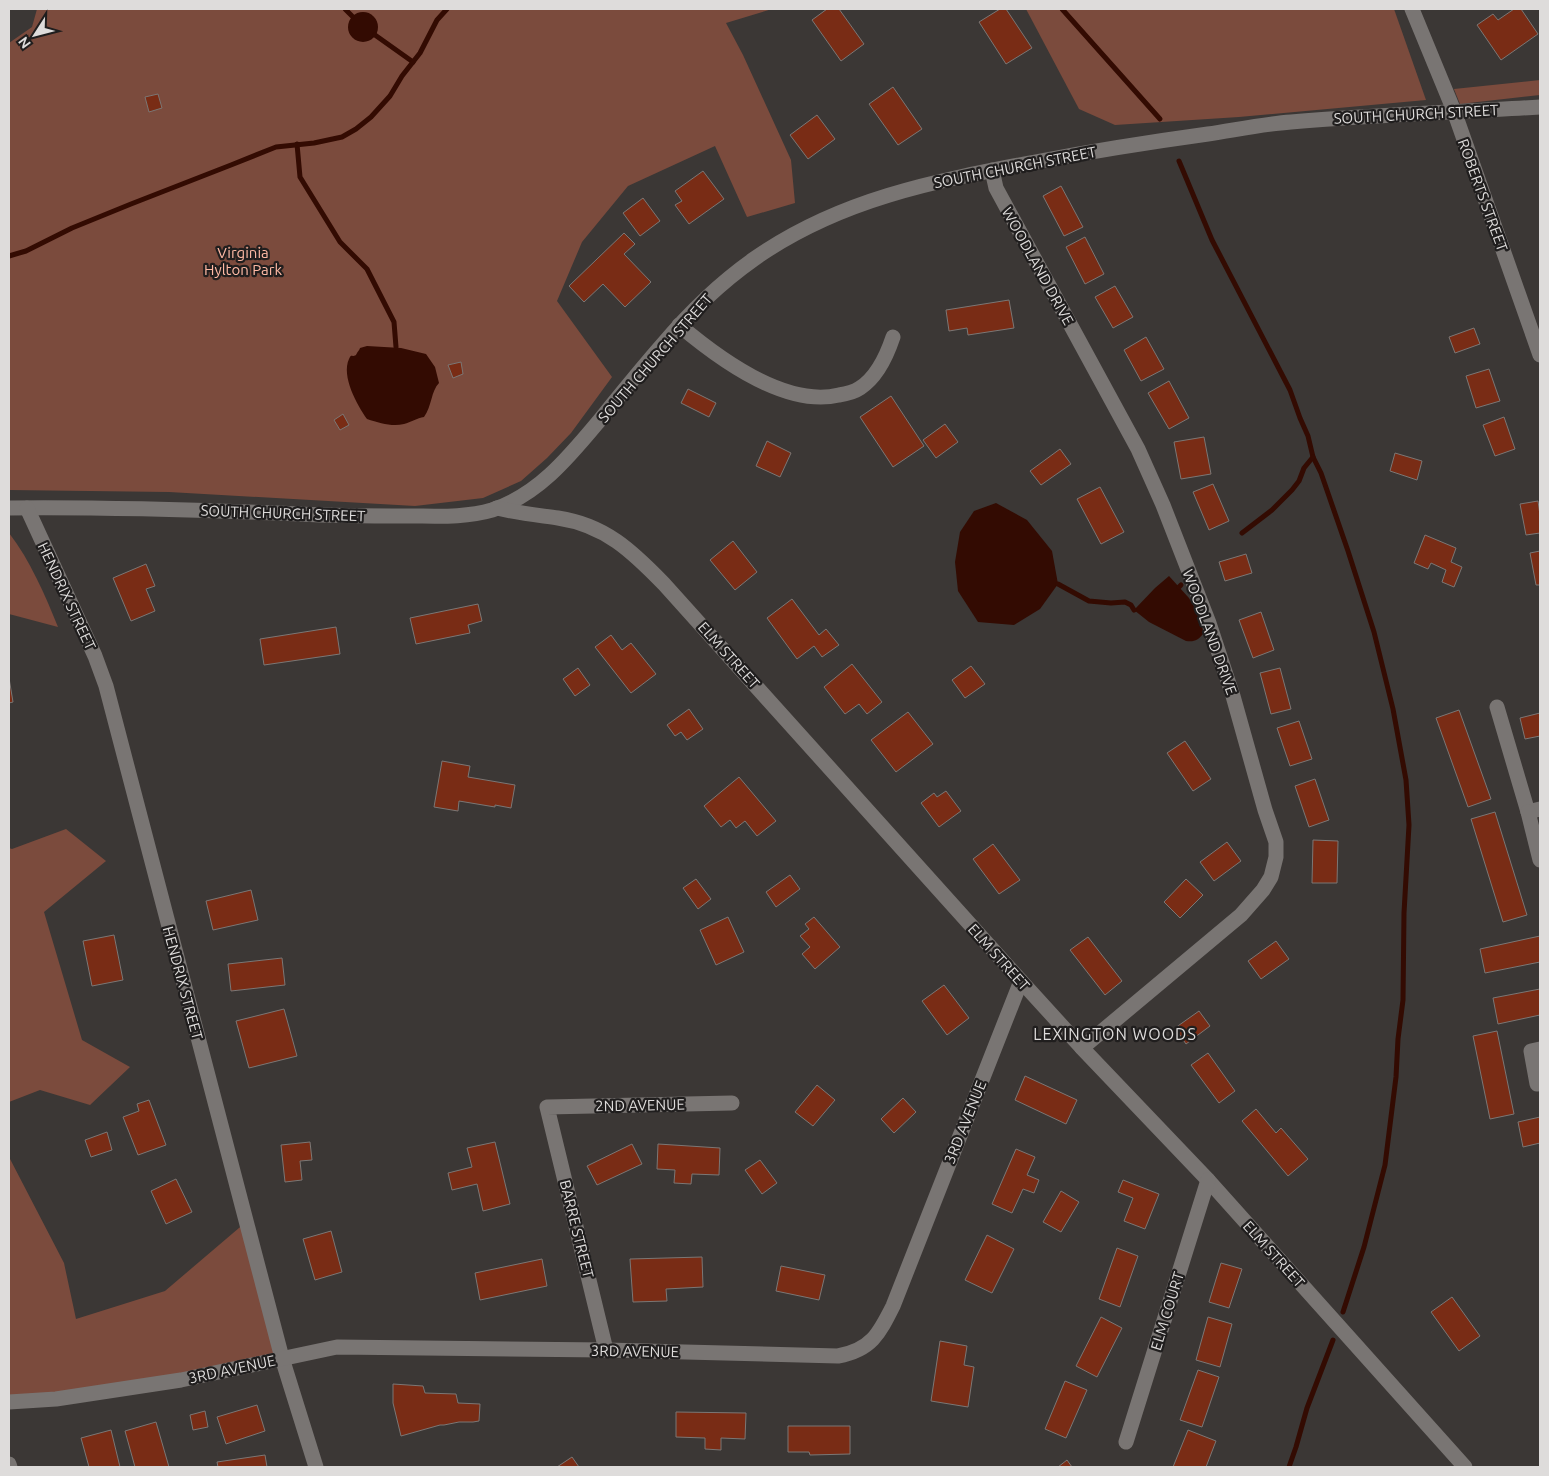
<svg xmlns="http://www.w3.org/2000/svg" width="1549" height="1476" viewBox="0 0 1549 1476" font-family="Ubuntu,sans-serif">
	<rect width="100%" height="100%" fill="#3b3735"/>
	<g fill="#7b4b3d">
		<path d="M37 9H772L726 23 743 55 791 160 795 203 747 217 715 146 628 186 582 242 557 301 612 377 571 433 547 458 521 481 483 498 415 506 169 492 9 490V43L32 27Z"/>
		<path d="M1026 9H1394L1426 100 1239 117 1115 125 1079 109Z"/>
		<path d="M1540 80V95L1460 104 1454 89Z"/>
		<path d="M9 533C30 560 45 595 58 627L9 614Z"/>
		<path d="M66 829 106 861 44 912 82 1040 130 1067 90 1105 40 1090 9 1102V848L12 849Z"/>
		<path d="M9 1157 64 1263 76 1319 165 1291 246 1222 282 1358 9 1401Z"/>
	</g>
	<g fill="#330b02">
		<circle cx="363" cy="27" r="15"/>
		<path d="M367 346 401 348 426 354 435 367 439 383C431 391 432 406 424 417 417 418 411 422 404 424 392 427 380 423 367 419 357 405 341 376 349 359 352 353 351 358 356 355 356 354 360 349 360 348Z"/>
		<path d="M996 503 1027 520 1052 551 1058 584 1040 609 1014 625 978 622 958 591 955 562 960 532 974 511Z"/>
		<path d="M1169 576 1189 598 1202 620 1203 634C1198 640 1195 642 1186 641L1149 622 1134 610 1155 588Z"/>
	</g>
	<g fill="none" stroke-linecap="round" stroke-linejoin="round">
		<g stroke="#330b02" stroke-width="5">
			<path d="M345 9 352 16"/>
			<path d="M1062 9 1160 119"/>
			<path d="M375 35 413 62"/>
			<path d="M297 144 300 177 340 242 367 269 394 322 396 347"/>
			<path d="M1179 161 1212 240 1290 390 1300 418 1308 436 1313 457 1321 473 1348 551 1374 632 1393 709 1406 780 1409 825 1404 913 1403 1000 1398 1039 1396 1077 1385 1165 1364 1247 1343 1312"/>
			<path d="M9 256 26 251 72 228 131 204 231 165 276 147 314 143 342 137 356 129 371 117 390 96 402 76 420 53 437 20 447 9"/>
			<path d="M1242 533 1272 510 1292 490 1299 481 1304 468 1313 457"/>
			<path d="M1058 584 1089 601 1111 603 1125 602 1131 605 1134 610"/>
			<path d="M1179 587 1181 585"/>
			<path d="M1289 1467 1296 1447 1307 1408 1333 1340"/>
		</g>
	</g>
	<g fill="#792c15" stroke="#7b7775">
		<path d="M827 9H839L864 44 841 61 812 20Z"/>
		<path d="M1000 9H1006L1032 48 1006 64 979 22Z"/>
		<path d="M1514 9H1521L1538 34 1501 60 1477 25 1493 14 1498 20Z"/>
		<path d="M893 87 922 129 898 145 869 104Z"/>
		<path d="M158 94 162 108 149 112 145 97Z"/>
		<path d="M817 115 835 139 808 159 790 135Z"/>
		<path d="M703 171 724 199 689 224 675 205 682 201 675 191Z"/>
		<path d="M1061 186 1083 227 1064 236 1043 196Z"/>
		<path d="M643 198 660 221 640 236 623 213Z"/>
		<path d="M624 233 635 244 624 254 651 282 625 307 603 284 584 302 569 286Z"/>
		<path d="M1085 237 1104 274 1085 284 1066 247Z"/>
		<path d="M1115 286 1133 317 1113 328 1095 297Z"/>
		<path d="M1009 300 1014 328 968 335 967 328 949 331 946 310Z"/>
		<path d="M1474 328 1480 344 1455 353 1449 337Z"/>
		<path d="M1146 337 1164 369 1141 381 1124 350Z"/>
		<path d="M461 362 463 374 453 378 448 365Z"/>
		<path d="M1489 369 1500 401 1476 408 1466 376Z"/>
		<path d="M1169 381 1189 418 1169 429 1148 393Z"/>
		<path d="M688 389 716 403 709 417 681 403Z"/>
		<path d="M891 396 924 446 893 467 860 417Z"/>
		<path d="M343 414 349 425 340 430 334 420Z"/>
		<path d="M1504 417 1515 449 1495 456 1483 425Z"/>
		<path d="M945 424 958 442 936 458 923 440Z"/>
		<path d="M1204 437 1211 474 1181 479 1174 442Z"/>
		<path d="M767 441 791 453 780 477 756 466Z"/>
		<path d="M1060 449 1071 464 1041 485 1030 471Z"/>
		<path d="M1395 453 1422 461 1417 480 1390 471Z"/>
		<path d="M1213 484 1229 521 1209 530 1193 492Z"/>
		<path d="M1100 487 1124 532 1101 544 1077 499Z"/>
		<path d="M1538 501 1540 515V533L1526 535 1520 504Z"/>
		<path d="M1425 535 1456 548 1451 562 1462 567 1454 587 1442 582 1446 570 1431 563 1428 569 1414 563Z"/>
		<path d="M733 541 757 572 735 590 710 560Z"/>
		<path d="M1540 551V585H1536L1530 553Z"/>
		<path d="M1246 554 1252 573 1225 581 1219 562Z"/>
		<path d="M146 564 155 586 146 589 155 611 131 621 113 578Z"/>
		<path d="M792 599 819 635 826 629 839 645 822 657 814 646 797 659 767 618Z"/>
		<path d="M478 604 482 621 468 625 470 633 416 644 410 618Z"/>
		<path d="M1261 612 1274 650 1253 658 1239 620Z"/>
		<path d="M336 627 340 654 264 665 260 639Z"/>
		<path d="M611 635 622 650 631 643 656 674 631 693 595 647Z"/>
		<path d="M852 664 882 702 867 714 859 704 845 714 824 687Z"/>
		<path d="M971 666 985 684 965 698 952 680Z"/>
		<path d="M578 668 590 685 575 696 563 679Z"/>
		<path d="M1280 668 1291 709 1271 714 1260 673Z"/>
		<path d="M9 678 13 702 9 703Z"/>
		<path d="M689 709 703 729 687 740 681 732 675 736 667 725Z"/>
		<path d="M1459 710 1491 799 1468 807 1436 718Z"/>
		<path d="M908 712 933 744 896 772 871 740Z"/>
		<path d="M1540 713V736L1525 739 1520 718Z"/>
		<path d="M1299 721 1312 759 1290 766 1277 728Z"/>
		<path d="M1185 741 1211 779 1193 791 1167 753Z"/>
		<path d="M442 761 470 766 468 777 515 785 511 808 495 805V807L459 801 458 811 434 807Z"/>
		<path d="M739 777 776 821 757 836 745 821 736 828 730 820 721 827 704 806Z"/>
		<path d="M1315 779 1329 820 1309 827 1295 786Z"/>
		<path d="M946 791 961 811 939 827 921 803 934 793 937 797Z"/>
		<path d="M1495 812 1527 915 1503 922 1471 819Z"/>
		<path d="M1313 840 1338 841 1337 883H1312Z"/>
		<path d="M1227 842 1241 861 1214 881 1200 862Z"/>
		<path d="M993 844 1020 880 999 894 973 859Z"/>
		<path d="M790 875 800 889 776 907 766 892Z"/>
		<path d="M696 879 711 899 698 909 683 888Z"/>
		<path d="M1186 879 1203 895 1180 918 1164 902Z"/>
		<path d="M251 890 258 920 213 930 206 901Z"/>
		<path d="M728 917 744 952 716 965 700 930Z"/>
		<path d="M814 917 840 947 815 969 802 954 810 947 800 936 809 929 805 924Z"/>
		<path d="M114 935 123 980 92 986 83 941Z"/>
		<path d="M1540 936V962L1485 973 1480 949Z"/>
		<path d="M1088 937 1122 981 1105 995 1070 950Z"/>
		<path d="M1276 941 1289 959 1261 979 1248 961Z"/>
		<path d="M282 958 285 985 231 991 228 964Z"/>
		<path d="M944 985 969 1018 947 1035 922 1001Z"/>
		<path d="M1540 989V1015L1498 1024 1493 998Z"/>
		<path d="M284 1009 297 1056 249 1068 236 1021Z"/>
		<path d="M1199 1011 1210 1026 1186 1044 1175 1028Z"/>
		<path d="M1497 1031 1514 1114 1490 1119 1473 1036Z"/>
		<path d="M1208 1053 1235 1091 1219 1103 1191 1065Z"/>
		<path d="M1025 1076 1077 1100 1066 1124 1015 1100Z"/>
		<path d="M817 1085 835 1100 813 1126 795 1112Z"/>
		<path d="M903 1098 916 1112 894 1133 881 1119Z"/>
		<path d="M149 1100 166 1145 138 1155 123 1117 139 1111 137 1104Z"/>
		<path d="M1256 1109 1276 1133 1281 1128 1308 1159 1288 1176 1242 1121Z"/>
		<path d="M1540 1117V1143L1523 1147 1518 1122Z"/>
		<path d="M107 1132 112 1150 91 1157 85 1140Z"/>
		<path d="M310 1142 312 1160 300 1161 302 1180 285 1182 281 1145Z"/>
		<path d="M495 1142 510 1204 483 1211 477 1184 452 1190 448 1173 472 1167 467 1148Z"/>
		<path d="M632 1144 642 1164 597 1185 587 1166Z"/>
		<path d="M658 1144 720 1148 719 1175 692 1174 691 1184 674 1183 675 1170 657 1169Z"/>
		<path d="M1016 1149 1035 1157 1027 1175 1039 1180 1034 1193 1023 1189 1012 1213 992 1204Z"/>
		<path d="M760 1160 777 1183 762 1194 745 1170Z"/>
		<path d="M176 1179 192 1212 166 1224 151 1191Z"/>
		<path d="M1123 1180 1159 1194 1145 1229 1124 1221 1133 1198 1118 1192Z"/>
		<path d="M1061 1191 1079 1202 1061 1232 1043 1222Z"/>
		<path d="M331 1231 342 1272 315 1280 303 1239Z"/>
		<path d="M987 1235 1014 1249 992 1293 965 1280Z"/>
		<path d="M1117 1248 1138 1256 1120 1307 1099 1299Z"/>
		<path d="M702 1257 703 1287 666 1289 667 1301 633 1302 630 1259Z"/>
		<path d="M542 1259 547 1286 480 1300 475 1273Z"/>
		<path d="M1221 1263 1242 1269 1229 1308 1209 1302Z"/>
		<path d="M781 1266 825 1275 819 1300 776 1291Z"/>
		<path d="M1452 1297 1480 1336 1459 1351 1431 1312Z"/>
		<path d="M1101 1317 1122 1328 1097 1377 1076 1366Z"/>
		<path d="M1208 1317 1232 1324 1220 1367 1196 1360Z"/>
		<path d="M940 1341 967 1346 964 1365 974 1367 968 1407 931 1401Z"/>
		<path d="M1198 1370 1219 1377 1202 1427 1180 1420Z"/>
		<path d="M1065 1381 1087 1390 1066 1438 1045 1429Z"/>
		<path d="M393 1384 423 1386 425 1393 456 1394 458 1403 480 1404 479 1421 473 1422H459L444 1425H440L401 1436 393 1403Z"/>
		<path d="M257 1405 265 1431 226 1444 217 1417Z"/>
		<path d="M205 1411 208 1427 193 1430 190 1415Z"/>
		<path d="M676 1412 746 1413 745 1439 721 1438V1450L705 1449V1438L676 1437Z"/>
		<path d="M156 1422 169 1467H135L125 1431Z"/>
		<path d="M788 1426H850V1454L810 1455 809 1452H788Z"/>
		<path d="M111 1430 120 1467H89L81 1438Z"/>
		<path d="M1188 1430 1216 1441 1206 1467H1173Z"/>
		<path d="M265 1455 267 1467H218L217 1462Z"/>
		<path d="M572 1457 579 1467H557Z"/>
		<path d="M1067 1460 1072 1467H1058Z"/>
	</g>
	<g fill="none" stroke-linecap="round" stroke-linejoin="round">
		<g stroke="#797573" stroke-width="15">
			<path d="M1412 9 1454 111 1540 355"/>
			<path d="M992 170 996 188 1138 449 1163 505 1209 623 1233 696 1265 810 1276 842V857L1271 877 1263 890 1241 915 1082 1048"/>
			<path d="M679 325C718 358 785 408 839 395 846 394 854 392 860 388 877 377 887 355 893 337"/>
			<path d="M9 508C106 507 203 510 300 514 337 516 373 516 409 516 436 516 465 518 492 510 538 495 569 457 599 421 620 395 641 369 663 344 690 312 720 283 754 259 839 199 935 181 1035 162 1093 151 1150 142 1208 134 1235 130 1263 124 1291 122 1374 115 1457 112 1540 107"/>
			<path d="M27 508 95 656 106 686 282 1358 316 1467"/>
			<path d="M497 508C517 513 537 515 558 518 605 525 632 551 664 584L1021 981 1082 1048 1208 1180 1465 1467"/>
			<path d="M1497 707 1528 812 1540 809"/>
			<path d="M1528 812 1540 860"/>
			<path d="M1540 1049 1531 1051 1537 1084 1540 1083"/>
			<path d="M606 1350 547 1107 732 1103"/>
			<path d="M9 1402 56 1399 181 1380 337 1347 606 1350 838 1356C871 1350 879 1334 893 1306L1021 981"/>
			<path d="M1126 1442 1208 1180"/>
			<path d="M9 1464 10 1467"/>
		</g>
	</g>
	<g text-anchor="middle" dominant-baseline="central" stroke-width="4.5" stroke-linejoin="round" paint-order="stroke">
		<g font-size="15" fill="#dedcdb" stroke="#201e1e">
			<text transform="translate(1416 114) rotate(-3)">SOUTH CHURCH STREET</text>
			<text transform="translate(1015 167) rotate(-11)">SOUTH CHURCH STREET</text>
			<text transform="translate(1483 195) rotate(70)">ROBERTS STREET</text>
			<text transform="translate(1038 266) rotate(61)">WOODLAND DRIVE</text>
			<text transform="translate(655 358) rotate(-49)">SOUTH CHURCH STREET</text>
			<text transform="translate(283 513) rotate(2)">SOUTH CHURCH STREET</text>
			<text transform="translate(67 596) rotate(65)">HENDRIX STREET</text>
			<text transform="translate(1210 632) rotate(70)">WOODLAND DRIVE</text>
			<text transform="translate(729 655) rotate(48)">ELM STREET</text>
			<text transform="translate(999 957) rotate(48)">ELM STREET</text>
			<text transform="translate(183 983) rotate(75)">HENDRIX STREET</text>
			<text transform="translate(640 1105) rotate(-1)">2ND AVENUE</text>
			<text transform="translate(965 1122) rotate(-68)">3RD AVENUE</text>
			<text transform="translate(577 1229) rotate(76)">BARRE STREET</text>
			<text transform="translate(1274 1254) rotate(48)">ELM STREET</text>
			<text transform="translate(1167 1311) rotate(-73)">ELM COURT</text>
			<text transform="translate(635 1351) rotate(1)">3RD AVENUE</text>
			<text transform="translate(232 1369) rotate(-12)">3RD AVENUE</text>
		</g>
		<g font-size="15" fill="#ffbaa5" stroke="#201e1e">
			<text x="243" y="252">Virginia<tspan x="243" dy="17">Hylton Park</tspan></text>
		</g>
		<g font-size="16" letter-spacing="1" fill="#dedcdb" stroke="#201e1e">
			<text x="1115" y="1034">LEXINGTON WOODS</text>
		</g>
	</g>
	<rect width="1549" height="1476" fill="none" stroke="#dedcdb" stroke-width="20"/>
	<g transform="translate(35 35) rotate(234)" stroke="#201e1e" stroke-width="4" paint-order="stroke">
	<path d="M0-4L9 19L0 12L-9 19Z" fill="#dedcdb"/>
	<text y="-8" font-size="14" font-weight="bold" text-anchor="middle" fill="#dedcdb">N</text>
	</g>
</svg>
